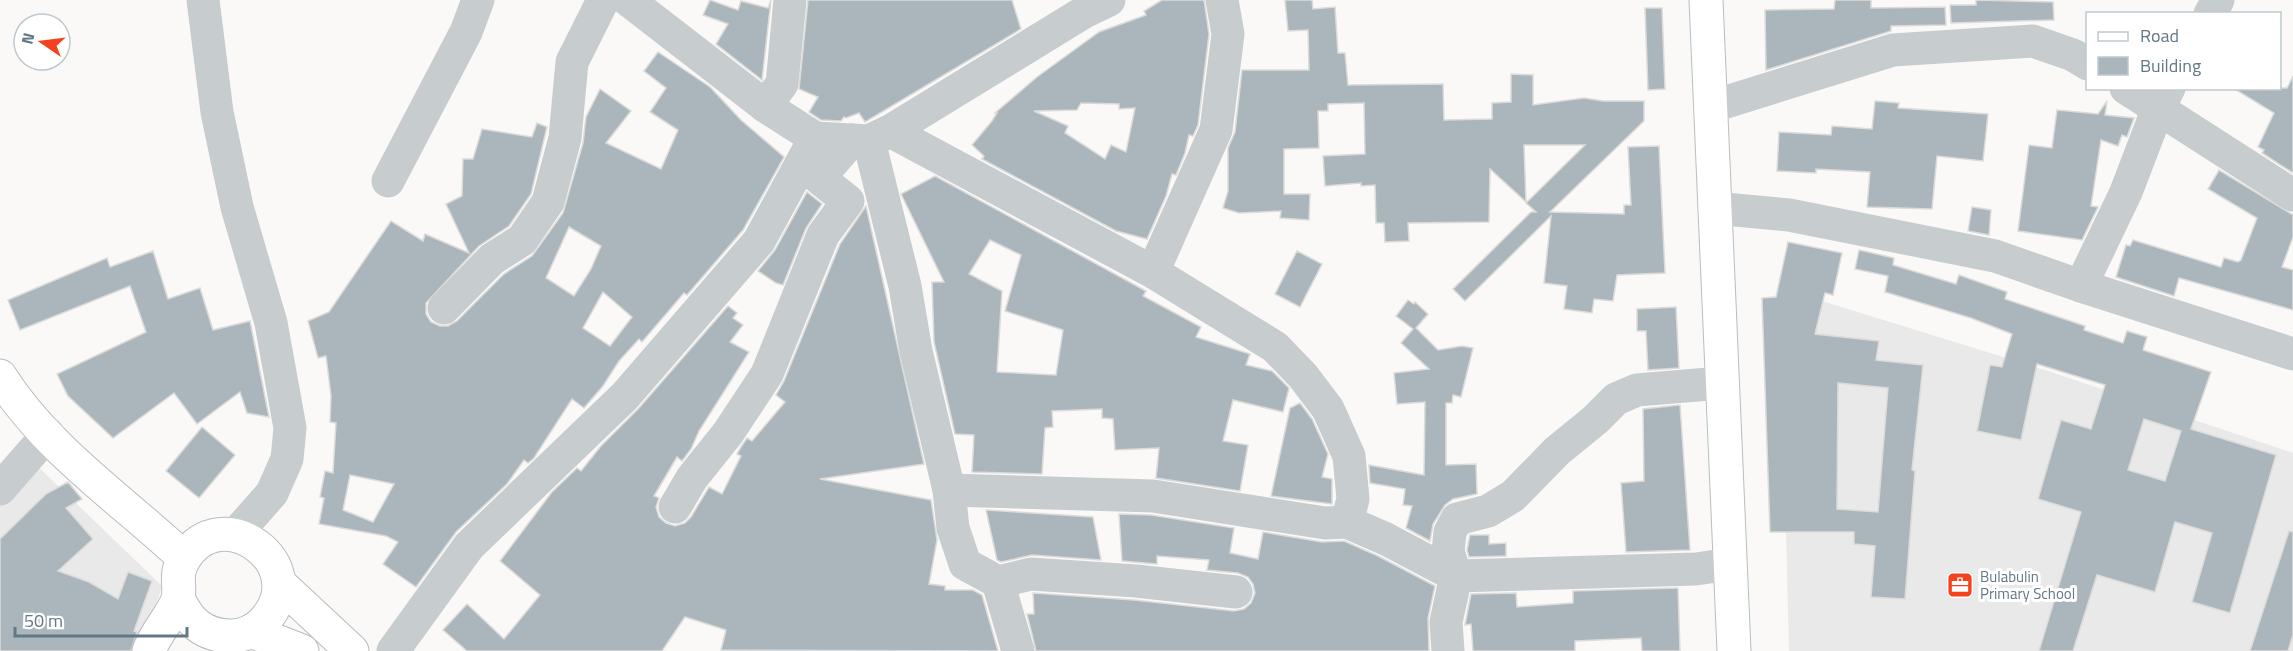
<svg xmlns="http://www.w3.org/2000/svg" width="2293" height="651" viewBox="0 0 2293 651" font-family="'Titillium Web',sans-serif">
	<rect width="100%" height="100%" fill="#faf9f7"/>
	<g fill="#e8e9e8">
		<path d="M1780 288 2045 370 2293 453V651H1789Z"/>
		<path d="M28 457 162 586 141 651H0V485Z"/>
	</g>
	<g fill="#abb6bc" stroke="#dbdbd9" stroke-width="1.5" fill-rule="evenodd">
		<path d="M710 0 738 10 741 1 768 8 771 0 762 80 716 44 728 24 703 15Z"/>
		<path d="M808 0H1012L1021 29 865 122 859 113 846 118 844 117 841 121 821 120 809 112 818 97 799 89Z"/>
		<path d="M1162 0H1204L1209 34 1198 125 1193 136 1189 135 1185 153 1176 175 1172 174 1166 196 1147 239 1116 231 982 159 984 156 972 145 992 121 997 113H995L1037 77 1099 32 1146 15 1144 11ZM1081 103 1119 104V109L1135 108 1126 152 1111 145 1105 159 1065 133 1068 126 1034 111 1077 110Z"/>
		<path d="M1285 0H1312L1313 9 1335 7 1338 53H1345L1348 85 1443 84 1444 120 1492 119V103L1511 102V74L1533 75V105L1584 98 1603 101H1644V121L1550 212 1624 214V205H1631L1628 147 1659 146 1665 273 1617 275 1613 301 1594 299 1592 313 1564 309 1567 286 1544 283 1551 216 1465 301 1453 289 1531 212H1536L1526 203 1585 145H1524L1526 202 1490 169 1489 222 1408 223 1409 241 1385 242 1384 223H1376L1375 185 1361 186V183L1325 186 1323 156 1365 154 1364 103 1328 104V111H1318L1319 148 1284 149V194H1310L1309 220 1280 218 1281 211 1239 213 1223 208 1228 191V148L1235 132 1242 70H1309L1308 30 1288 31Z"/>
		<path d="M1835 0H1871V8L1945 7 1946 25 1891 26V31L1766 70 1765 10 1834 9Z"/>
		<path d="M1976 0 2053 2 2054 20 1951 23 1950 5H1976Z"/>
		<path d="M1645 8H1662L1665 89 1648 90Z"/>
		<path d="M658 52 710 87 741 120 784 157 743 230 687 295 684 293 642 342 639 339 619 361 603 386 584 408 572 399 534 458 528 463 524 460 507 484 456 532 416 587 383 564 398 542 386 536 319 524 324 498 320 497 325 471 333 473 336 423 330 422 331 396 326 356 318 358 308 321 329 312 391 221 423 241 425 234 469 253 446 204 462 196 463 159H473L482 129 532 137 537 123 547 127 531 194 509 226 479 246 426 303V314L431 322 440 326H448L457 321 504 274 532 256 563 213 583 143 586 117 600 89 631 111 606 143 661 169 678 130 650 112 666 88 644 71ZM569 227 601 246 591 269 574 296 546 278ZM603 292 632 317 610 346 583 328ZM350 475 394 484 373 522 343 510Z"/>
		<path d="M2293 76V173L2262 153 2264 150 2258 147 2274 113 2233 88H2287Z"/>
		<path d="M1875 101 1899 103 1898 108 1988 114 1983 161 1937 156 1932 209 1867 207 1870 172 1816 169V173L1777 171 1779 132 1831 135 1832 126 1872 129Z"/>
		<path d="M2107 101 2105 115 2134 118 2127 137 2122 135 2118 146 2101 140 2091 206 2098 207 2082 240 2018 231 2029 145 2052 148 2057 110 2098 114Z"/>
		<path d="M2219 170 2293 215V237L2282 267 2293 270V310L2179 278 2174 296 2116 277 2126 245 2130 246 2133 240 2221 267 2224 258 2238 262 2241 260 2257 218 2208 189Z"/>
		<path d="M935 176 1146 291 1143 296 1201 327 1196 337 1250 354 1246 365 1272 371 1289 388 1283 412 1233 400 1223 441 1248 445 1240 491 1156 478 1159 448 1115 450 1113 419 1102 418V409L1052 411 1053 427 1045 428 1042 474 972 472 974 435 955 434 934 342 932 282H944L901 194ZM990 240 1021 255 1005 311 1063 330 1056 375 997 372 1002 291 969 274Z"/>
		<path d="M807 192 822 204 806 228 783 285 776 283 758 271 775 250Z"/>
		<path d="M866 206 924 464 820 479 931 500 937 540 929 584 945 586V590H973L982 595 998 651 721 650 726 630 685 617 662 651H467L443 630 467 604 504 639 540 595 500 561 552 492 577 468 581 471 601 446 639 408 728 306 737 313 733 318 743 325 730 342 749 352 699 431 691 449 682 461 677 457 654 496 659 498 656 507 659 517 666 523 675 526 685 523 691 517 709 487 722 494 741 456 737 454 741 447 747 438 752 441 785 402 776 395 784 381 840 244Z"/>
		<path d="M1972 207 1991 210 1989 235 1968 231Z"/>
		<path d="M1788 242 1842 253 1833 295 1825 293 1815 334 1879 341 1876 360 1923 365 1912 470 1915 471 1905 599 1871 597 1875 546 1854 544V532H1770L1762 298 1776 297ZM1838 383 1888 388 1878 512 1837 509Z"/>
		<path d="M1859 250 1894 258 1893 265 1956 284 1959 275 2007 292 2005 299 2085 326 2084 330 2123 343 2127 331 2147 337 2143 350 2211 372 2191 429 2276 455 2230 613 2192 602 2212 533 2175 522 2155 592 2097 575 2073 651H2039L2081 512 2038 499 2061 420 2091 429 2105 385 2037 364 2021 440 1977 431 1990 365 2002 367 2012 334 1971 318 1885 292 1888 276 1855 269ZM2144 419 2181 431 2165 481 2128 470Z"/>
		<path d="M153 251 168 299 200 288 213 330 250 321 269 417 247 413 240 392 197 424 174 393 113 438 68 396 57 374 146 332 130 286 20 330 8 300 107 258 110 267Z"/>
		<path d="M1297 251 1322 264 1300 307 1275 294Z"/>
		<path d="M1408 300 1414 304 1415 302 1428 314 1416 328 1438 350 1462 346 1473 348 1461 397 1453 395 1452 403H1446V465L1476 464 1477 494 1453 499 1445 505 1433 524 1430 541 1406 528 1412 506 1403 505 1405 489 1370 483 1369 465 1424 475 1425 402 1397 404 1394 373 1429 369 1401 343 1413 329 1396 316Z"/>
		<path d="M1676 307 1679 368 1648 370 1646 331H1637V309Z"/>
		<path d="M1300 403 1312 419 1328 454 1322 477 1332 479V504L1271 496 1290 408Z"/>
		<path d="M1680 405 1690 550 1626 552 1621 483 1644 481 1643 409Z"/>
		<path d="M202 427 235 455 199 498 166 471Z"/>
		<path d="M68 482 82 499 66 508 93 539 58 571 89 582 118 599 128 572 152 581 134 631 137 632 131 651H0V539L46 494Z"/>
		<path d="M986 510 1093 517 1101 560 1032 555 1001 562 997 560Z"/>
		<path d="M1119 514 1151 515 1234 528 1230 553 1258 559 1263 532 1322 542 1344 541 1378 556 1435 586 1428 618 1429 651H1036L1027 614H1034L1033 593 1134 600 1234 611 1244 609 1251 603 1255 593 1253 584 1248 577 1238 573 1207 570 1209 560 1157 556V564L1122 561Z"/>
		<path d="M2289 531 2293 532V635L2288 651H2250Z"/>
		<path d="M1470 535H1489V544L1506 543V556L1469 557 1467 550Z"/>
		<path d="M1678 588 1680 651H1642L1641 638 1575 641V651H1473L1471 624 1465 625 1471 594 1516 593 1517 607 1573 603V591Z"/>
	</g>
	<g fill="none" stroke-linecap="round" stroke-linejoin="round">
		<defs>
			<g id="major">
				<path d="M1706 0 1734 651"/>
				<path d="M0 376C46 449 122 500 184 558"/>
				<path d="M279 583 352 651"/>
				<path d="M251 631 302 651"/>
				<path d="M149 651C155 633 173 615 178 599 181 585 174 575 184 559 221 497 314 565 265 620 257 630 242 637 229 636 203 635 189 622 178 598"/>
			</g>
		</defs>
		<use href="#major" stroke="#b7bdc1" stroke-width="35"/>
		<g stroke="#c7cccf" stroke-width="33">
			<path d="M203 0 217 112 237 207 271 323 290 428 287 459 272 493 235 535"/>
			<path d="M628 0 765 106 815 138 869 141 890 131 1086 11 1109 0"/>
			<path d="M2210 14 2218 0"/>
			<path d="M2126 88 2293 195"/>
			<path d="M765 106 782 84 790 0"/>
			<path d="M1710 107 1893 50 2033 41 2073 55 2088 64"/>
			<path d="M890 131 1153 272 1275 347 1303 376 1328 409 1349 456 1353 499 1347 522 1386 539 1456 576 1696 569 1730 564"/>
			<path d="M869 141 905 286 916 351 949 490 953 528 965 564 998 582 1031 574 1136 581 1236 592"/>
			<path d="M388 181 466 32 478 0"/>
			<path d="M1714 208 1789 215 1995 256 2081 286 2293 354"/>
			<path d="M1153 272 1216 130 1228 34 1222 0"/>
			<path d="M2081 286 2126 192 2157 111 2169 88"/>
			<path d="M444 308 492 259 522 240 548 202 565 138 572 62 603 0"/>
			<path d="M0 489 48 434"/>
			<path d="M949 490 1153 496 1325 523 1347 522"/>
			<path d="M675 507 692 478 728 433 767 374 823 235 848 201 819 178 852 140"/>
			<path d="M998 582 1018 651"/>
			<path d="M393 651 469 546 625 396 759 241 815 138"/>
			<path d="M1448 651 1446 622 1456 576 1448 552 1450 532 1457 519 1488 511 1513 496 1557 451 1595 420 1616 399 1637 390 1721 383"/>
		</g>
		<use href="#major" stroke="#fff" stroke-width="33"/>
	</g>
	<defs>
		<symbol id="office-square" viewBox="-11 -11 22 22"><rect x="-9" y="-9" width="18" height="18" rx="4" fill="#f3421d" stroke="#fff"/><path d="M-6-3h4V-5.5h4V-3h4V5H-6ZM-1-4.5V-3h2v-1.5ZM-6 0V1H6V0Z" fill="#fff"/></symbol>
	</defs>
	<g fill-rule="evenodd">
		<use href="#office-square" x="1945" y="570" width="30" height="30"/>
	</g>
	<g text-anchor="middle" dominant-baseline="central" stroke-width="6" stroke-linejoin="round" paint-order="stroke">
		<g font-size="15" fill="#627885" stroke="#fff" text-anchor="start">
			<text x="1980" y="576">Bulabulin<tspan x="1980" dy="17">Primary School</tspan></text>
		</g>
	</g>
	<rect x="2086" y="12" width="195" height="78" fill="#ffffff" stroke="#c0c9ce" stroke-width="1.5"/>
	<rect x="2098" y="32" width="30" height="9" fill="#ffffff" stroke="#c0c9ce" stroke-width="1.5"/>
	<text x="2140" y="42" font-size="18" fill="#627885">Road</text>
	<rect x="2098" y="57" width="30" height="18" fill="#abb6bc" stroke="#c0c9ce" stroke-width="1.5"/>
	<text x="2140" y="72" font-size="18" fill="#627885">Building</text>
	<g transform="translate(42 42) rotate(284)"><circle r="28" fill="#ffffff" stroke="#c0c9ce" stroke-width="1.5"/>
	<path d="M0-4.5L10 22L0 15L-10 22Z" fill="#f3421d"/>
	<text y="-9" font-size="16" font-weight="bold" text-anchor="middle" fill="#627885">N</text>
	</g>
	<path d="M15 627v9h172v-9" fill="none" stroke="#627885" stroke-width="3"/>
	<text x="24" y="627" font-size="18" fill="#627885" stroke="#ffffff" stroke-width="4.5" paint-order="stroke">50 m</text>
</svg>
